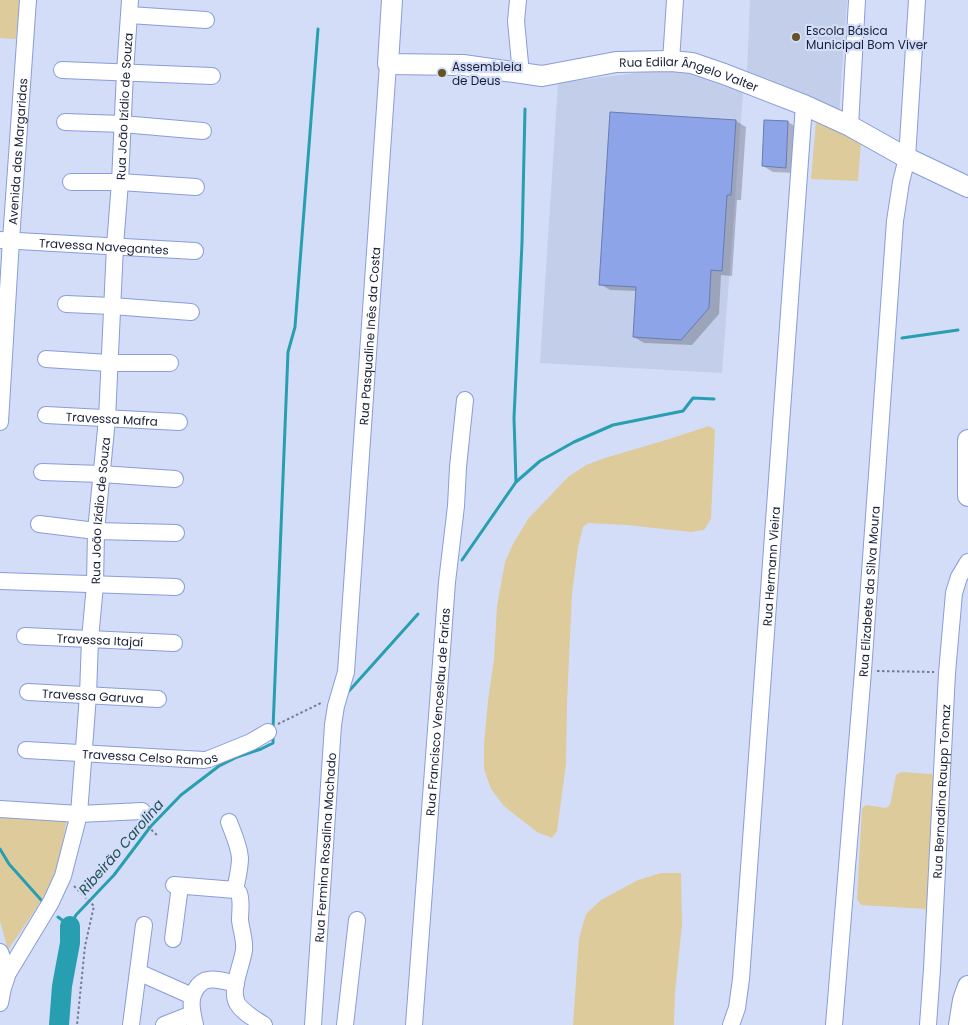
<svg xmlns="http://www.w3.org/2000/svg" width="968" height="1025" viewBox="0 0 968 1025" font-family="Poppins,sans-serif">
	<rect width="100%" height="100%" fill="#d4ddf7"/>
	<g fill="#c3ceeb">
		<path d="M750 0H847L839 114 747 74Z"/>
		<path d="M659 70H679L743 93 722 373 540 363 558 83Z"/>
	</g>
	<g fill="#decb9b">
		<path d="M0 0H20L16 39 0 38Z"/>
		<path d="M816 121 826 124 861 141 858 181 811 179Z"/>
		<path d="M709 426 715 430 711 519 704 530 691 532 627 525 588 523 583 527 578 547 572 594 567 703 566 764 557 831 552 838 537 832 504 806 491 789 484 769V744L488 701 494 659 497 606 505 562 513 544 528 519 568 477 586 465 605 458 666 440Z"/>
		<path d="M901 772 932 774 938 781 931 905 926 909 861 905 857 899 862 808 866 805 886 808 890 805 896 775Z"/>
		<path d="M0 816 67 819C64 836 61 852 56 869 46 898 25 924 8 950L0 921Z"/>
		<path d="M661 873H681L682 924 675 993 674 1025H573L579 938 586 914 601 900 638 880Z"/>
	</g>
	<g fill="#0003">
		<path d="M736 121 746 127 741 200H737L732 276 721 275 719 314 692 345 644 343 634 337 637 291 610 290 600 284Z"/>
		<path d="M765 122H788L798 128 796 173 773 172 763 166Z"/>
	</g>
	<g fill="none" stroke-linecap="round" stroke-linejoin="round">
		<g stroke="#279fb0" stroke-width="3">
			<path d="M902 338 958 330"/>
			<path d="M516 482 514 418 522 243 525 109"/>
			<path d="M462 560 516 482 540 461 574 442 613 425 683 411 693 398 714 399"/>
			<path d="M349 691 418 614"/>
			<path d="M273 729 288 352 295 327 318 29"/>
			<path d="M0 849 9 864 42 901"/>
			<path d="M58 917 70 926 76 915 114 875 151 826 181 795 219 766 237 757 261 749 273 743V735"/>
		</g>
		<path stroke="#279fb0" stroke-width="20" d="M59 1025 62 986 70 943V926"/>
	</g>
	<g fill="#8da4e8" stroke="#677bb5">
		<path d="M610 112 736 120 731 195H727L722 271 711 270 709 308 681 340 633 337 636 287 599 285Z"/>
		<path d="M764 120 788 121 786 168 762 166Z"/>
	</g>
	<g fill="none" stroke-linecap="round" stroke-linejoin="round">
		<defs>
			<g id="minor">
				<path d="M518 0 516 21 521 74"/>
				<path d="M129 15 206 20"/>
				<path d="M671 61 675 0"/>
				<path d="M62 70 212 76"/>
				<path d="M65 122 122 124 203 131"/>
				<path d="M850 126 857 0"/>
				<path d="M71 182H120L196 187"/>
				<path id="s1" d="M0 240 195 251"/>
				<path d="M66 304 112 306 191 312"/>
				<path d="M46 359 109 363H170"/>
				<path id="s2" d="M46 415 179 422"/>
				<path id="s3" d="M0 422 11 240 28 0"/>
				<path d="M42 472 101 474 175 479"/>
				<path d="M39 524 96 531 176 533"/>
				<path d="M0 581 176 587"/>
				<path id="s4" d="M25 636 174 643"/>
				<path id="s5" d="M28 692 158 699"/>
				<path id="s6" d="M26 750 204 760 209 759 251 742 268 732"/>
				<path d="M0 809 79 814 142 811"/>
				<path d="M229 822C233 833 239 845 240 858 240 869 237 880 235 890"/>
				<path d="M174 885 235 890 239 893C242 902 240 911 240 920 241 930 245 939 244 950 242 965 230 989 237 1003 242 1012 255 1019 264 1025"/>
				<path d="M173 939 180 886"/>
				<path d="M0 952 8 973"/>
				<path d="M138 972 192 996"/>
				<path id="s7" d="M0 1003 3 988 8 973 51 902 63 876 79 814 88 695 90 639 95 585 96 531 107 419 115 246 120 182 125 72 130 0"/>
				<path d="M131 1025 144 925"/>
				<path d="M164 1025 192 1014"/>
				<path d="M195 1025C192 1011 188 998 198 986 201 983 204 980 208 980 217 978 227 982 236 984"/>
				<path id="s8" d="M313 1025 333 725 336 706 346 672 388 64"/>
				<path d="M345 1025 357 920"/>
				<path id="s9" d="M414 1025 447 582 456 506 458 467 465 400"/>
				<path id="s10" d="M731 1025 737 1008 741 979 804 105"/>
				<path id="s11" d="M834 1025 863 671 895 221 901 182 907 158 917 0"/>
				<path id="s12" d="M928 1025 932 969 947 673 954 593 959 577 968 562"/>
			</g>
			<g id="major">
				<path id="s13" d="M392 0 388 64 463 65 542 76 616 62 671 61 692 63 724 74 804 105 850 126 907 158 968 187"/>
				<path d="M968 440V496"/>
				<path d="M959 1025 963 1000 968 986"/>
			</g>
		</defs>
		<use href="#minor" stroke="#889dd9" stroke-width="18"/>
		<use href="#major" stroke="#889dd9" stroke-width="22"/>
		<g stroke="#737b94" stroke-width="2" stroke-dasharray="2.5 2.5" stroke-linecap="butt">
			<path d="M877 671 934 672"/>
			<path d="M278 724 323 702"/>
			<path d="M144 823 158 836"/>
			<path d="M74 886 94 906 85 946 77 1025"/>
		</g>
		<use href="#minor" stroke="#fff" stroke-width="16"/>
		<use href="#major" stroke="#fff" stroke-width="20"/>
	</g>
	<g fill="#655321" stroke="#d4ddf7" stroke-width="2">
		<circle cx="796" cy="37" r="5"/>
		<circle cx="442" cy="73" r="5"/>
	</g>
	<g text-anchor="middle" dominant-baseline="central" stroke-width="4.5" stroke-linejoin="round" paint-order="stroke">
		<g font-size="12" fill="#182037" stroke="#d4ddf7" text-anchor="start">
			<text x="806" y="30">Escola Básica<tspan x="806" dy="14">Municipal Bom Viver</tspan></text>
			<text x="452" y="66">Assembleia<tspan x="452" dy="14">de Deus</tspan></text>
		</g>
		<g font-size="12" fill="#182037" stroke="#d4ddf7">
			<text stroke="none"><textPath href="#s13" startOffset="369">Rua Edilar Ângelo Valter</textPath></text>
			<text stroke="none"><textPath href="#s7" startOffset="916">Rua João Izídio de Souza</textPath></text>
			<text stroke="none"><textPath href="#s3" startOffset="271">Avenida das Margaridas</textPath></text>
			<text stroke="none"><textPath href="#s1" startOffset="104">Travessa Navegantes</textPath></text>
			<text stroke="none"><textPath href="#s8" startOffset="692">Rua Pasqualine Inês da Costa</textPath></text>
			<text stroke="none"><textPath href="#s2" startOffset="66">Travessa Mafra</textPath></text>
			<text stroke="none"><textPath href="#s7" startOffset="511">Rua João Izídio de Souza</textPath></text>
			<text stroke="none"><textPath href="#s10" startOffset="461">Rua Hermann Vieira</textPath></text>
			<text stroke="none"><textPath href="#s11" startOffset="435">Rua Elizabete da Silva Moura</textPath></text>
			<text stroke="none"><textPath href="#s4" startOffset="75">Travessa Itajaí</textPath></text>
			<text stroke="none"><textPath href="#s5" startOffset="65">Travessa Garuva</textPath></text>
			<text stroke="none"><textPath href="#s9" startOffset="314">Rua Francisco Venceslau de Farias</textPath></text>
			<text stroke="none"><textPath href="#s6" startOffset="124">Travessa Celso Ramos</textPath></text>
			<text stroke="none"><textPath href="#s12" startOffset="234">Rua Bernadina Raupp Tomaz</textPath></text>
			<text stroke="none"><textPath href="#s8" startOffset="178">Rua Fermina Rosalina Machado</textPath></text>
		</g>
		<g font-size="14" font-style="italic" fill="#1e4f56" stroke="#d4ddf7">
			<text transform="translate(121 847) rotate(-49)">Ribeirão Carolina</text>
		</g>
	</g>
</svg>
